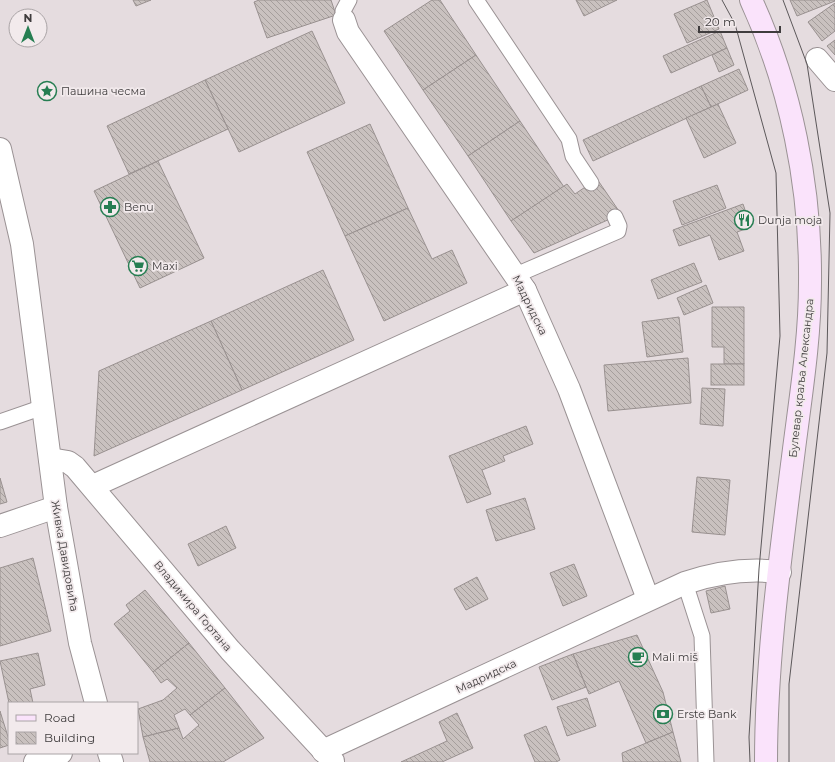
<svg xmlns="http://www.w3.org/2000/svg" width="835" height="762" viewBox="0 0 835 762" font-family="Montserrat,sans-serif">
	<defs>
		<pattern id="building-back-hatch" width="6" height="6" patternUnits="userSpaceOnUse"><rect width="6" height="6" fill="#c9c1bf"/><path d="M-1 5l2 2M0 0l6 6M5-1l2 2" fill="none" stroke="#a59e9c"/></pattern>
	</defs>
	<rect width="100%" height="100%" fill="#e5dcdf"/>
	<g fill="url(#building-back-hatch)" stroke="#999190">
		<path d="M133 0H151L136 6Z"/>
		<path d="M259 0H331L336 15 267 38 254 2Z"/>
		<path d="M432 0H440L476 55 423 90 384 31Z"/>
		<path d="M576 0H617L584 16Z"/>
		<path d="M707 0 719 29 687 43 674 14Z"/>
		<path d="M790 0H835V1L797 16Z"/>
		<path d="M835 3V31L822 41 808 22Z"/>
		<path d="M312 31 345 103 239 152 205 80Z"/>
		<path d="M720 31 727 48 671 73 663 56Z"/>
		<path d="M835 40V55L827 46Z"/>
		<path d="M727 48 734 65 719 72 712 55Z"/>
		<path d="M476 55 520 121 468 156 423 90Z"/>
		<path d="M739 69 748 90 711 107 701 86Z"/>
		<path d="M205 80 228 129 129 174 107 126Z"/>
		<path d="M701 86 711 107 593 161 583 140Z"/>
		<path d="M718 104 736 143 704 158 686 118Z"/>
		<path d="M520 121 564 187 511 221 468 156Z"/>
		<path d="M370 124 408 208 345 236 307 152Z"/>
		<path d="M158 161 204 258 140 288 94 191Z"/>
		<path d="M597 179 621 214 534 253 511 221 567 184 575 194Z"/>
		<path d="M717 185 726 208 682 225 673 201Z"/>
		<path d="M743 204 751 227 737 232 744 251 719 260 710 235 679 246 673 230Z"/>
		<path d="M408 208 432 259 452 250 467 283 384 321 345 236Z"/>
		<path d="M694 263 702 282 658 299 651 280Z"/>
		<path d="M323 270 354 340 242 390 211 321Z"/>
		<path d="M706 285 713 303 684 315 677 298Z"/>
		<path d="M712 307H744V364H724V347H712Z"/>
		<path d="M679 317 683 352 647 357 642 322Z"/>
		<path d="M211 321 242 390 94 456 99 371Z"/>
		<path d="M688 358 691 403 608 411 604 365Z"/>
		<rect x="711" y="364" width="33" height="21"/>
		<path d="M702 388 725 389 723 426 700 424Z"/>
		<path d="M526 426 533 444 503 456 505 461 482 470 491 494 467 503 449 456Z"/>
		<path d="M697 477 730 480 725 535 692 532Z"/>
		<path d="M0 478 7 502 0 504Z"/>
		<path d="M525 498 535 529 496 541 486 510Z"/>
		<path d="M226 526 236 548 198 566 188 544Z"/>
		<path d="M33 558 51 631 0 646V568Z"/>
		<path d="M574 564 587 596 563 606 550 573Z"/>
		<path d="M477 577 488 599 466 610 454 589Z"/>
		<path d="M725 586 730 609 711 613 706 591Z"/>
		<path d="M145 590 189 643 153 672 114 624 130 611 126 605Z"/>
		<path d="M637 635 663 692 673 732 646 743 619 681 589 694 573 654Z"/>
		<path d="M189 643 225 688 190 715 185 709 174 715 179 728 143 737 138 709 163 700 177 688 167 679 161 683 153 672Z"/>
		<path d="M38 653 45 685 30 689 33 703H9L0 661Z"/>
		<path d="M573 654 586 687 552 700 539 667Z"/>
		<path d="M225 688 264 738 223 762H150L143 737 179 728 183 739 199 725 190 715Z"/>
		<path d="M587 698 596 726 567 736 557 707Z"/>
		<path d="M0 711 9 740V745L0 748Z"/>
		<path d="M457 713 473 748 442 762H401L447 741 439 722Z"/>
		<path d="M546 726 560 760 556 762H535L524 735Z"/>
		<path d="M673 732 681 762H623L622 753Z"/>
	</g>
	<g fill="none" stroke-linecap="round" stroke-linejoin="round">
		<defs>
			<g id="service">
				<path d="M476 0 569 139 573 156 591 183"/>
				<path d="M344 20 343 11 349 0"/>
				<path d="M516 275 618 231 619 226 615 217"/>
				<path d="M0 422 43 407"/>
				<path d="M685 583 702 636 706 762"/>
			</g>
			<g id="minor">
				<path d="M344 20 348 32 525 290 569 389 648 599"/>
				<path d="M817 59 835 80"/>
				<path d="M0 149 22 244 56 507 80 643 96 703"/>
				<path d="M50 459 68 462 75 467 230 650 333 761"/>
				<path d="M93 486 525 290"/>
				<path d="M0 526 56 507"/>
				<path d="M323 751 685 583C715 573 748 568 780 572"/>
				<path d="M109 753 112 762"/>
				<path d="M35 762 61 753"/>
			</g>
			<path id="secondary" d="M751 0C791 87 811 187 810 283 810 338 801 394 794 449 781 553 766 657 766 762"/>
		</defs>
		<use href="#service" stroke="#9a9294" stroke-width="17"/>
		<use href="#minor" stroke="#9a9294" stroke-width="24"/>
		<use href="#secondary" stroke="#9a9294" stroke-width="24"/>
		<use href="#service" stroke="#fff" stroke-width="15"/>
		<use href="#minor" stroke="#fff" stroke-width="22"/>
		<use href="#secondary" stroke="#fae3fb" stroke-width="22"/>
		<g stroke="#5c585a" stroke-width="1">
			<path d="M722 0 735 24 776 173 780 336 759 569 749 737 750 762"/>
			<path d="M783 0 807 64 830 213 827 353 789 684V762"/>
		</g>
	</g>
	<defs>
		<symbol id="sight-ring" viewBox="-11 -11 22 22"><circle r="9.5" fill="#f2eaec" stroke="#267e52" stroke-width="1.5"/><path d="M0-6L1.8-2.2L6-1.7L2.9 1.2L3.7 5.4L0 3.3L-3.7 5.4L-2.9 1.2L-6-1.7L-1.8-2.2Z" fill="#267e52"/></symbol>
		<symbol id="pharmacy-ring" viewBox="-11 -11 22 22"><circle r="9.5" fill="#f2eaec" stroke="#267e52" stroke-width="1.5"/><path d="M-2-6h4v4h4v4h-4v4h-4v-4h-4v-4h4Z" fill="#267e52"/></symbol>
		<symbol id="restaurant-ring" viewBox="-11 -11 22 22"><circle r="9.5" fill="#f2eaec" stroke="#267e52" stroke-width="1.5"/><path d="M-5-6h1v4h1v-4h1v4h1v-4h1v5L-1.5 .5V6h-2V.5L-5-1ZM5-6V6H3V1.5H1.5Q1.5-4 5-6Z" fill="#267e52"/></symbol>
		<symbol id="supermarket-ring" viewBox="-11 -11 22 22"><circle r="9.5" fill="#f2eaec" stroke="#267e52" stroke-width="1.5"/><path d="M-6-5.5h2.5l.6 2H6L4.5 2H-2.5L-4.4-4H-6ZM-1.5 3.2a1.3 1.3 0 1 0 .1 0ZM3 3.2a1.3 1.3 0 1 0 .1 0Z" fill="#267e52"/></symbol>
		<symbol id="cafe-ring" viewBox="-11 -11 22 22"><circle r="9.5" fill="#f2eaec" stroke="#267e52" stroke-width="1.5"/><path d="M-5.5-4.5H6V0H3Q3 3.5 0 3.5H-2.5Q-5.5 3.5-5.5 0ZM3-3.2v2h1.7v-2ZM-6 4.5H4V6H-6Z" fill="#267e52"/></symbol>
		<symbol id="bank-ring" viewBox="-11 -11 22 22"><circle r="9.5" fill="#f2eaec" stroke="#267e52" stroke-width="1.5"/><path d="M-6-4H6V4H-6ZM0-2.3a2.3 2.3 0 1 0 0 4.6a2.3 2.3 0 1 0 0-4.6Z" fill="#267e52"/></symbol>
	</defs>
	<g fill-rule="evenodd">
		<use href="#sight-ring" x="36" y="80" width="22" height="22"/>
		<use href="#pharmacy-ring" x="99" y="196" width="22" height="22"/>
		<use href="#restaurant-ring" x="733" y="209" width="22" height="22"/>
		<use href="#supermarket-ring" x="127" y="255" width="22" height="22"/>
		<use href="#cafe-ring" x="627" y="646" width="22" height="22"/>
		<use href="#bank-ring" x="652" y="703" width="22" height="22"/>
	</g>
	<g text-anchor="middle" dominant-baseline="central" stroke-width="3.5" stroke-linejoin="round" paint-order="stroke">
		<g font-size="11" fill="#3f3c3d" stroke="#f2eaec" text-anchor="start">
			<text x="61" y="91">Пашина чесма</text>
			<text x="124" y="207">Benu</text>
			<text x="758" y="220">Dunja moja</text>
			<text x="152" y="266">Maxi</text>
			<text x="652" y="657">Mali miš</text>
			<text x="677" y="714">Erste Bank</text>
		</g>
		<g font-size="11" fill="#3f3c3d" stroke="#f2eaec">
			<text transform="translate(530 305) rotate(64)">Мадридска</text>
			<text transform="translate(801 378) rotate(-84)">Булевар краља Александра</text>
			<text transform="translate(65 556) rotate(80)">Живка Давидовића</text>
			<text transform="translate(193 606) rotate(50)">Владимира Гортана</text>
			<text transform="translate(486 676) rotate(-25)">Мадридска</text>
		</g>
	</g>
	<rect x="8" y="702" width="130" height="52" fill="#f2eaec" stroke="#aaa4a6"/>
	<rect x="16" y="715" width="20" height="6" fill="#fae3fb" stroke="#aaa4a6"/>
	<text x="44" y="722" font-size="12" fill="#3f3c3d">Road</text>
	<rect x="16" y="732" width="20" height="12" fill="url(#building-back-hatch)" stroke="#aaa4a6"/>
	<text x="44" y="742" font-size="12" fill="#3f3c3d">Building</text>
	<g transform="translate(28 28)"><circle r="19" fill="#f2eaec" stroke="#aaa4a6"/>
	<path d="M0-3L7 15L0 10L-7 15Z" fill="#267e52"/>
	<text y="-6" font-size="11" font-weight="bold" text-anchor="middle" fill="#3f3c3d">N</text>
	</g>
	<path d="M699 26v6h81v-6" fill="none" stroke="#3f3c3d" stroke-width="2"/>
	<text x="705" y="26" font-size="12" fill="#3f3c3d" stroke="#f2eaec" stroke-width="3" paint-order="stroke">20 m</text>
</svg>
